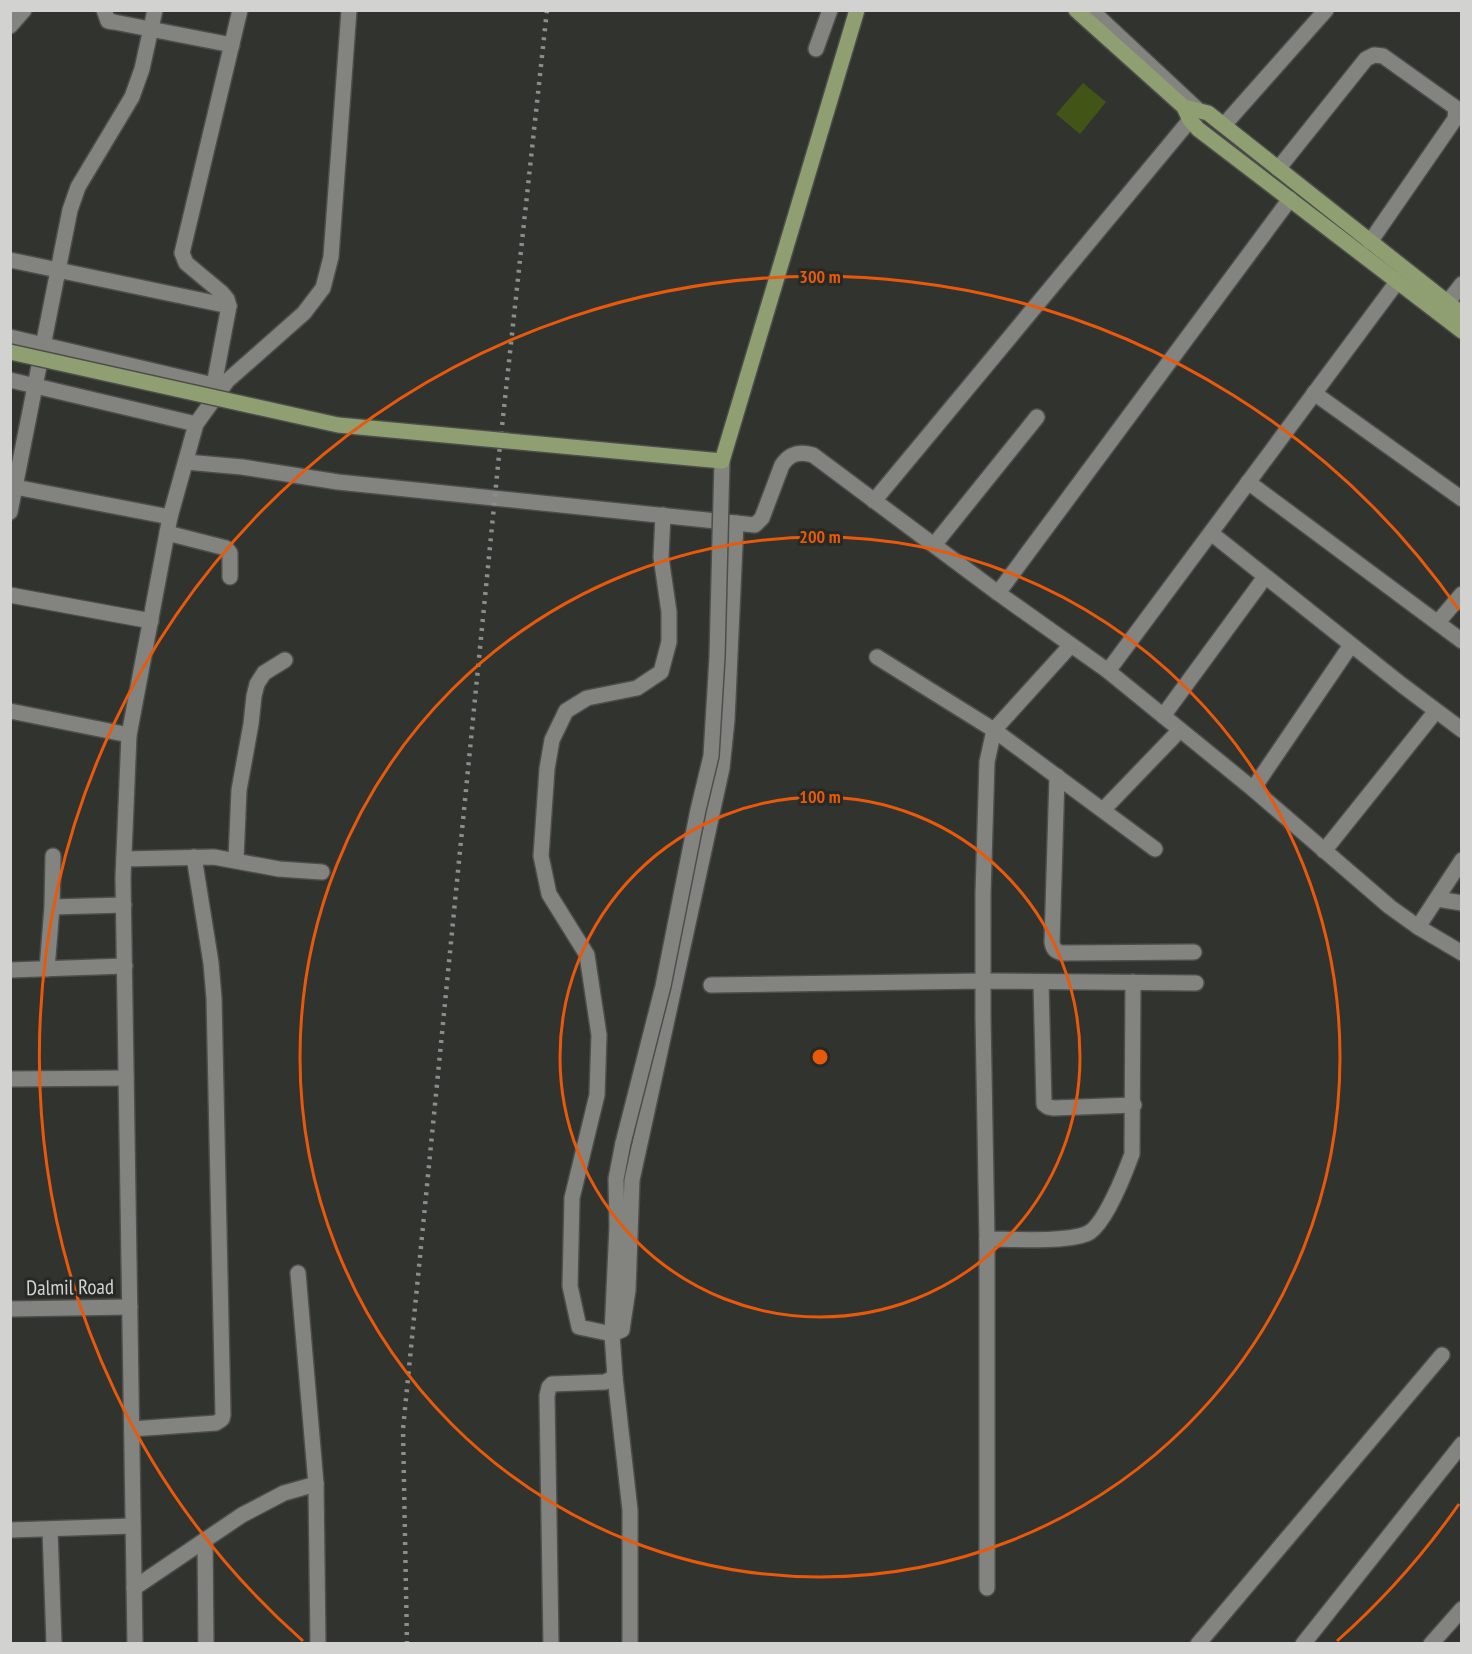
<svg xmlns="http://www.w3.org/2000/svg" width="1472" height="1654" viewBox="0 0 1472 1654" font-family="'PT Sans Narrow',sans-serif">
	<rect width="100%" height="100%" fill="#31332f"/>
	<path fill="#435417" d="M1083 83 1106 102 1080 134 1056 114Z"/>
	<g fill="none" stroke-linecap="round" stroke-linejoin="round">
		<defs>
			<g id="minor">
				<path d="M104 10 108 21 114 22 232 45"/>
				<path d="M1091 10 1197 109"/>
				<path d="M10 26 24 10"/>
				<path d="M816 49 830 10"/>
				<path d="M1224 125 1326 10"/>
				<path d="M1278 169 1366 59 1374 55 1383 56 1456 108 1455 119 1370 242"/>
				<path d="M10 260 229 306"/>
				<path d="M1447 303 1462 284"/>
				<path d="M10 337 222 387"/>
				<path d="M10 380 196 424"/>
				<path d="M214 385 229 306 227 299 222 293 186 263 182 253 240 10"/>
				<path d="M1314 393 1462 499"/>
				<path d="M186 462 242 467 338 482 755 525 762 518 782 465C790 453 800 451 813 455L998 593 1108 671 1253 789 1390 907 1418 927 1462 953"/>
				<path d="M1248 482 1462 641"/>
				<path d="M10 486 170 517"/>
				<path d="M874 501 1190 120"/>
				<path d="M10 512 70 210 78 187 132 97 142 69 155 10"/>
				<path d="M663 515 661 557 669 612V642L661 672 637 688 587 698 566 711 552 740 547 769 541 856 549 894 587 955 599 1035 597 1095 572 1198 570 1286 579 1327 612 1334 622 1330 628 1290 632 1180 722 768 727 720 736 523"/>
				<path d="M167 533 226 548 230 553V577"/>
				<path d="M1211 533 1402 685 1462 730"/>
				<path d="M934 545 1037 417"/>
				<path d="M998 593 1290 199"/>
				<path d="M10 595 151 621"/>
				<path d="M1438 622 1462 594"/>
				<path d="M877 657 994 730 1155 849"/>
				<path d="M1108 671 1397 282"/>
				<path d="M10 711 129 735"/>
				<path d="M1163 716 1265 577"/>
				<path d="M1057 776 1052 942C1053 949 1055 951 1062 953L1194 952"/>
				<path d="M1253 789 1351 645"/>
				<path d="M1103 810 1180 730"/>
				<path d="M1324 851 1436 711"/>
				<path d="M124 859 214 857 279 869 322 872"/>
				<path d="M236 859 239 790 251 724 254 696 257 684 264 673 285 660"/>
				<path d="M1437 899 1462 903"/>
				<path d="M52 907 124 905"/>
				<path d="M1418 927 1462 860"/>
				<path d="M47 969 52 907 53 856"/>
				<path d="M10 970 125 966"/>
				<path d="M1041 982 1044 1104 1048 1107 1054 1108 1134 1105"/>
				<path d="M711 985 983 981 1196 983"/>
				<path d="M10 1079 126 1078"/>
				<path d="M987 1239C1011 1239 1072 1243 1090 1232 1106 1221 1125 1173 1132 1154L1133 982"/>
				<path d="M298 1273 316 1484 318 1644"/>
				<path d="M10 1309 130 1307"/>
				<path d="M615 1377 630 1510V1644"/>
				<path d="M132 1429 216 1423 222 1419 223 1415 214 998 211 963 194 857"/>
				<path d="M50 1529 54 1644"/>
				<path d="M10 1530 133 1526"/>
				<path d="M205 1540 206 1644"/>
				<path d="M134 1588 242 1515 284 1493 316 1484"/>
				<path d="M987 1588V1239L983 1017V894L987 762 994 730 1071 645"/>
				<path d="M135 1644 123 878 129 735 170 517 196 424 227 381 304 313 323 288 331 257 349 10"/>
				<path d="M551 1644 547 1396 549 1387 552 1384 605 1382 615 1377 612 1334 617 1226 616 1179 623 1143"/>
				<path d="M1198 1644 1442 1355"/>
				<path d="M1303 1644 1462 1444"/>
				<path d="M1431 1644 1462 1609"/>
			</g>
			<g id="major">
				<path d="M1076 10 1184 107 1190 120 1198 129 1462 331"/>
				<path d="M1184 107 1208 113 1462 314"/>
			</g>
		</defs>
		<use href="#minor" stroke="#4d4e4b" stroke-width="18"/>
		<use href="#major" stroke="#4d4e4b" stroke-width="18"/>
		<use href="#minor" stroke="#838480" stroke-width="15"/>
		<use href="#major" stroke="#909f71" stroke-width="15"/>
		<path stroke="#8d8e8c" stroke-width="4.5" stroke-dasharray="3 6" stroke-linecap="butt" d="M407 1644 403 1429 500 445 547 10"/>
		<defs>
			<path id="minor-bridge" d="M623 1143 663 986 698 810 711 756 717 657 722 461"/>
			<path id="major-bridge" d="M10 352 338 425 722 461 857 10"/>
		</defs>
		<use href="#minor-bridge" stroke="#4d4e4b" stroke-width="18" stroke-linecap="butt"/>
		<use href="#major-bridge" stroke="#4d4e4b" stroke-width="18" stroke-linecap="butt"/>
		<use href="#minor-bridge" stroke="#838480" stroke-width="15"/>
		<use href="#major-bridge" stroke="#909f71" stroke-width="15"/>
	</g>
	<g fill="none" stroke="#e8590c" stroke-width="3">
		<circle cx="820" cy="1057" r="260"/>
		<circle cx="820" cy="1057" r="520"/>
		<path d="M1459 1504A780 780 0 0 1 1337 1641M303 1641A780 780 0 1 1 1459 610"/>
	</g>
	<g text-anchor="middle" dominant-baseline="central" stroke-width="6" stroke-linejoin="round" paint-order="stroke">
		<g font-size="21" fill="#d2d3d1" stroke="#272925">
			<text transform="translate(70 1287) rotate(-1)">Dalmil Road</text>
		</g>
	</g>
	<circle cx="820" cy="1057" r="9" fill="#e8590c" stroke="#272925" stroke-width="3"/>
	<g font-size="18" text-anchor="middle" font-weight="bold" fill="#e8590c" stroke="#272925" stroke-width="6" stroke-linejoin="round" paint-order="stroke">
		<text x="820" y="283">300 m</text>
		<text x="820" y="543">200 m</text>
		<text x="820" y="803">100 m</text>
	</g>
	<rect width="1472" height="1654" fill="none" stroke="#d2d3d1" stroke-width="24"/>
</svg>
